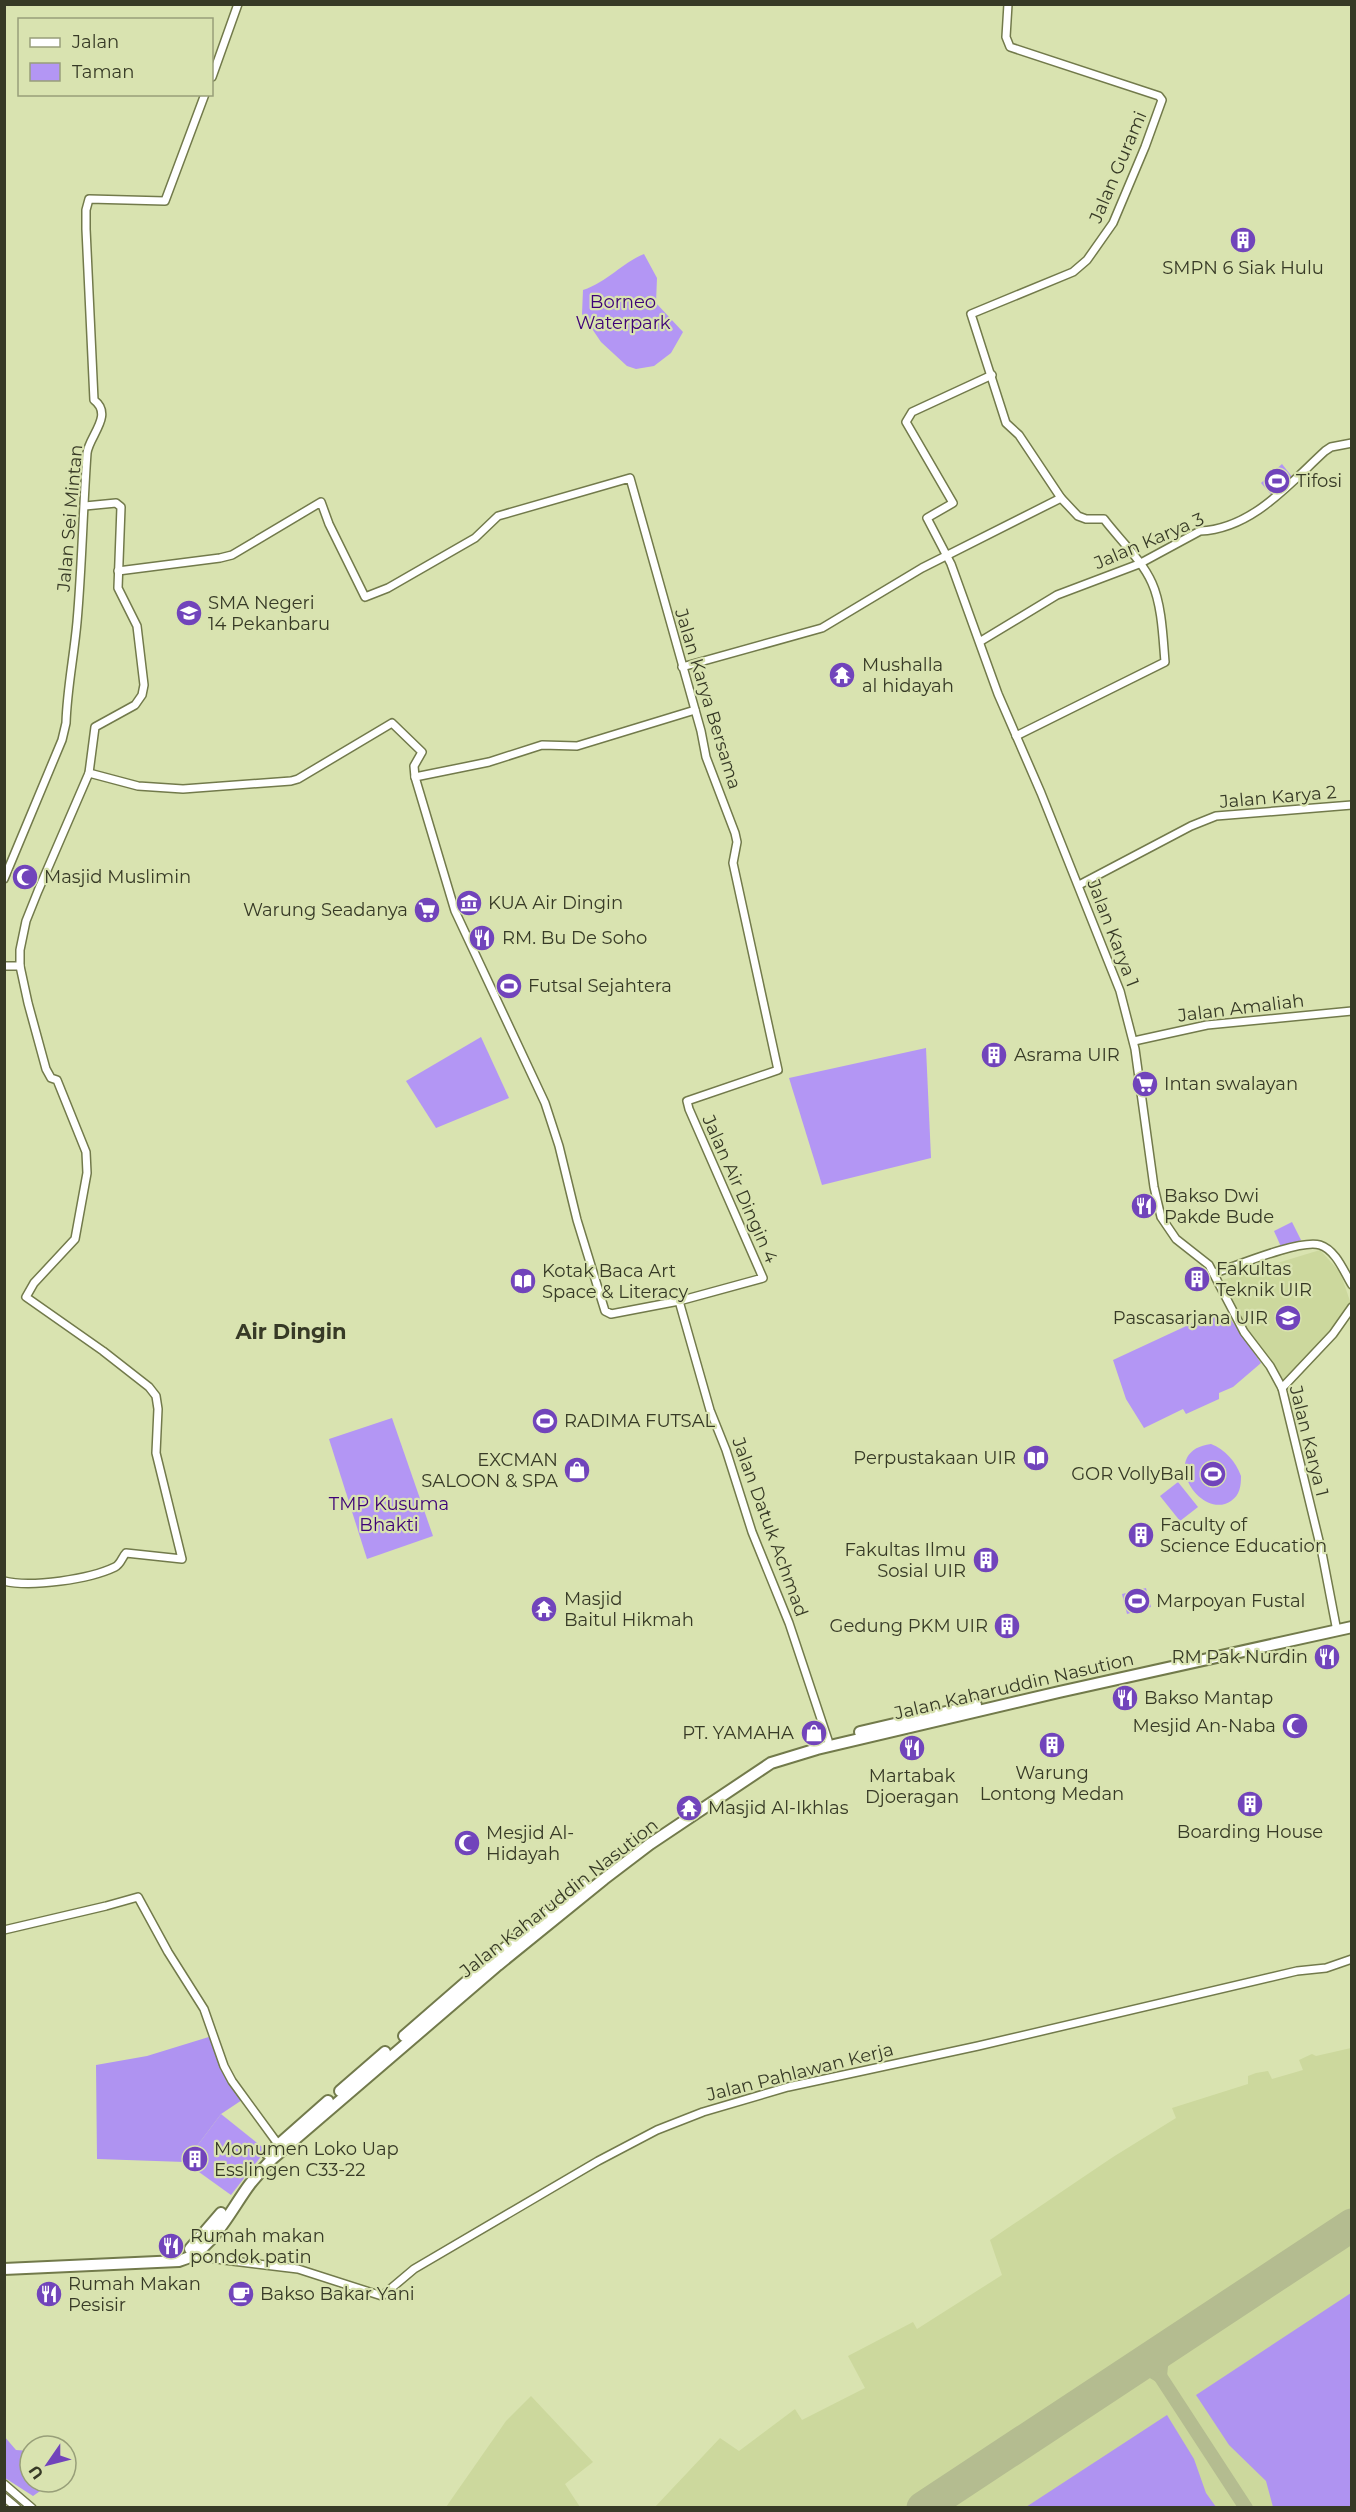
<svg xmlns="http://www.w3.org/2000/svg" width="1356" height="2512" viewBox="0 0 1356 2512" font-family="Montserrat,sans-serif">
	<rect width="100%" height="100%" fill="#d9e3b0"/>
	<g fill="#ccd89d">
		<path d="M1320 1250 1340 1272 1351 1304 1284 1385 1244 1332 1219 1281Z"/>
		<path d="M1351 2048V2507L654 2508 720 2438 739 2451 795 2409 802 2420 865 2388 848 2356 913 2322 917 2329 1002 2275 990 2240 1113 2157 1176 2118 1172 2108 1248 2084V2076L1256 2073 1268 2071 1272 2079 1303 2070 1299 2060 1312 2054 1316 2056Z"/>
		<path d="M531 2396 593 2462 565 2484 580 2507H446L506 2421Z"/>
	</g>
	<g fill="#b396f4">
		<path d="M644 254 657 278 656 303 683 332 671 353 654 366 636 369 627 366 601 342 582 314 583 290C607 282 622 263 644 254Z"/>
		<path d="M1282 464 1293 478 1273 497 1261 483Z"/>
		<path d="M481 1037 509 1098 436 1128 406 1081Z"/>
		<path d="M926 1048 931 1158 822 1185 789 1078Z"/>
		<path d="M1292 1222 1301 1240 1282 1249 1274 1231Z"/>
		<path d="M1227 1314 1261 1363 1233 1387 1219 1393V1399L1186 1414 1183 1409 1144 1428 1126 1399 1113 1360 1197 1321Z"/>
		<path d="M392 1418 433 1536 367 1559 329 1439Z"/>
		<path d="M1211 1444C1225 1449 1236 1462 1241 1476 1241 1486 1240 1495 1231 1501 1200 1522 1156 1451 1211 1444Z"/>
		<path d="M1178 1482 1198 1507 1180 1521 1160 1496Z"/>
		<path d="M1146 1588 1151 1607 1127 1614 1122 1594Z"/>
		<path d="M221 2114 266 2150 231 2195 185 2162Z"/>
	</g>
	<g fill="#af93f1">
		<path d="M212 2036 242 2100 221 2114 185 2162 97 2159 96 2065 147 2056Z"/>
		<path d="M1351 2293V2507H1273L1266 2481 1229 2445 1196 2395Z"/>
		<path d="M1167 2415 1194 2459 1206 2493 1216 2507H1026Z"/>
		<path d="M4 2436 16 2450 30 2451V2482H53L33 2496 5 2478Z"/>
	</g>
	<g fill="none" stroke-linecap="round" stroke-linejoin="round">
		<g stroke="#b4bc90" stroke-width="14">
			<path d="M1132 2370H1150L1160 2376 1162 2356 1168 2346"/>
			<path d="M1160 2376 1246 2508"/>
		</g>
		<path stroke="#b4bc90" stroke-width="33" d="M923 2508 1352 2225"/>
		<defs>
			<g id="minor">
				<path d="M1008 4 1006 37 1010 47 1159 96 1162 100 1145 147 1113 223 1087 260 1073 272 971 314 1006 423 1019 435 1061 498 1078 516 1086 519H1104C1119 539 1142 560 1152 583 1162 605 1163 639 1165 662L1016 736"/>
				<path d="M212 77 238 4"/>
				<path d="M992 375 912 412 906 422 953 503 927 518 951 564 998 694 1041 793 1120 991 1135 1049 1154 1187 1161 1217 1176 1239 1209 1265 1244 1332 1270 1366 1282 1388 1322 1553 1336 1626"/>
				<path d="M981 641 1057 595 1139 564 1200 531C1252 529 1289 484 1325 451L1331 447 1352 443"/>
				<path d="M682 667 822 628 922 568 1061 498"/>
				<path d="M89 773 138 786 183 789 291 781 298 779 392 723 422 752 414 766 415 777 455 911 545 1103 559 1146 577 1220 605 1311 611 1314 679 1301 763 1278 689 1109 687 1101 778 1070 733 863 737 842 735 833 706 757 701 731 630 478 498 516 475 538 388 588 365 597 329 524 321 502 232 555 220 558 118 571"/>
				<path d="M415 777 489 762 542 745 577 746 695 710"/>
				<path d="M4 879 62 740 66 723C67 689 74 656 77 622 82 566 83 509 87 453 89 436 114 415 94 400L86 229V210L89 199 165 201 205 94"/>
				<path d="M1079 885 1191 826 1216 816 1352 805"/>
				<path d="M4 966H20"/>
				<path d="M1134 1041 1207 1025 1352 1011"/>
				<path d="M1215 1273C1236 1266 1300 1239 1320 1245 1336 1250 1344 1272 1352 1285"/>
				<path d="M679 1301 710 1410 726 1450 752 1532 789 1623 828 1740"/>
				<path d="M1282 1388 1333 1334 1352 1307"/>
				<path d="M4 1581C31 1588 90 1579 115 1567 121 1564 122 1557 126 1553L182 1559 156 1453 158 1409 156 1396 149 1387 103 1351 26 1297 34 1283 75 1239 87 1173 86 1152 57 1080 51 1078 46 1069 28 1003 20 966V950L26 921 38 891 89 773 95 727 135 705 142 695 144 685 137 626 118 588 121 507 116 503 85 506"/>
				<path d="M4 1930 106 1906 138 1897 168 1952 204 2009 224 2066 232 2081 278 2144"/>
				<path d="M192 2256 298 2269 382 2296 414 2269 598 2161 657 2130 703 2112 788 2087 978 2046 1297 1971 1326 1968 1352 1959"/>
				<path d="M4 2484 32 2508"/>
				<path d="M4 2497 17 2508"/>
			</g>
			<g id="highway">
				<path d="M860 1732 976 1705"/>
				<path d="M404 2036 518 1937 585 1885"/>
				<path d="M340 2091 385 2052"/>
				<path d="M268 2154 328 2101"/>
				<path d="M190 2249 221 2213"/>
				<path d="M4 2269 179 2261C212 2252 231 2209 250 2184 257 2175 265 2167 272 2159L498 1965 604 1879 650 1844 771 1763 817 1749 1059 1692 1352 1627"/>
			</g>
		</defs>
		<use href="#minor" stroke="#727a4b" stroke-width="10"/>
		<use href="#highway" stroke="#727a4b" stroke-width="14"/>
		<use href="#minor" stroke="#fff" stroke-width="7"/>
		<use href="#highway" stroke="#fff" stroke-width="10"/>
	</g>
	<defs>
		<symbol id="building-disc" viewBox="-11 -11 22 22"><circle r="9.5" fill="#7144bb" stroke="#d9e3b0"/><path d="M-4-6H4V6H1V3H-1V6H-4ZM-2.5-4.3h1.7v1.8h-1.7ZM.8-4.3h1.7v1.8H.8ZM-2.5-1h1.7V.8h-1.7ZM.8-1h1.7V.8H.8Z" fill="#fff"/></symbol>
		<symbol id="stadium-disc" viewBox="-11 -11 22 22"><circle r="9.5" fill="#7144bb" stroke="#d9e3b0"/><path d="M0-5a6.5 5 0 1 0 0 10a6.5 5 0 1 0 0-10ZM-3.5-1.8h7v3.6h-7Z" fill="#fff"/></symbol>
		<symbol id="school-disc" viewBox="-11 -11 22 22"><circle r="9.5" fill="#7144bb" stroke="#d9e3b0"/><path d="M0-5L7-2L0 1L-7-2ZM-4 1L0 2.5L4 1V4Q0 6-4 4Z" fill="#fff"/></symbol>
		<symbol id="temple-disc" viewBox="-11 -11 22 22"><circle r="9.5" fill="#7144bb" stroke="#d9e3b0"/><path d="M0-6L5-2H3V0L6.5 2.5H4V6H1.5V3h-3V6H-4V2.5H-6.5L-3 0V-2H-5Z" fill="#fff"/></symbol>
		<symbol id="mosque-disc" viewBox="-11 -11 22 22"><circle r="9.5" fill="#7144bb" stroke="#d9e3b0"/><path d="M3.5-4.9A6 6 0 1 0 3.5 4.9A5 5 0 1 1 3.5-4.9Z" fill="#fff"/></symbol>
		<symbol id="museum-disc" viewBox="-11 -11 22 22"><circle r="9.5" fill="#7144bb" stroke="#d9e3b0"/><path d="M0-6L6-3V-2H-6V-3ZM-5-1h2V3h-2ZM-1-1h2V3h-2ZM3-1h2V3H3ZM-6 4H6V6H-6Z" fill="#fff"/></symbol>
		<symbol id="supermarket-disc" viewBox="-11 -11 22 22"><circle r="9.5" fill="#7144bb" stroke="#d9e3b0"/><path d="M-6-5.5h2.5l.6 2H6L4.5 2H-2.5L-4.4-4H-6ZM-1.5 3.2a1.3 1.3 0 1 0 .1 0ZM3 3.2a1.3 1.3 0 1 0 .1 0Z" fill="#fff"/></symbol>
		<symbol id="restaurant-disc" viewBox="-11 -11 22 22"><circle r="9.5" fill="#7144bb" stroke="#d9e3b0"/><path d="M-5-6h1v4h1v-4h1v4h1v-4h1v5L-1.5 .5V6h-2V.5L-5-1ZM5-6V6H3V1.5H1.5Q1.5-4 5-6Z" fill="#fff"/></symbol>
		<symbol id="library-disc" viewBox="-11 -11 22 22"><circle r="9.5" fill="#7144bb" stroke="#d9e3b0"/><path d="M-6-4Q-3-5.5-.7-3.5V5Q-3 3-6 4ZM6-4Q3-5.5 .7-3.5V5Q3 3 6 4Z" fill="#fff"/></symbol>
		<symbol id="university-disc" viewBox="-11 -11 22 22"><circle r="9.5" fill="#7144bb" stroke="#d9e3b0"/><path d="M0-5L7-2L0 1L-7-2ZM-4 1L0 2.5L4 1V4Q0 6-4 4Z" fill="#fff"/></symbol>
		<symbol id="shop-disc" viewBox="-11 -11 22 22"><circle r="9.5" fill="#7144bb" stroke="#d9e3b0"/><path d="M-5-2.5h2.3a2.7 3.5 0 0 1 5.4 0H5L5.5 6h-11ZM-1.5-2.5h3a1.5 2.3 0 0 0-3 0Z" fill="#fff"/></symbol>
		<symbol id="cafe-disc" viewBox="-11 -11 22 22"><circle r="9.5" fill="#7144bb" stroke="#d9e3b0"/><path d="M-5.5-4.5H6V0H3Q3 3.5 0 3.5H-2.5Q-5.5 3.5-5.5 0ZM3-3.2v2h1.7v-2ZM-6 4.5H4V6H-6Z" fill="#fff"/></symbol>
	</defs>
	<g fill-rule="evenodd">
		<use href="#building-disc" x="1228" y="225" width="30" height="30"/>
		<use href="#stadium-disc" x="1262" y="466" width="30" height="30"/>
		<use href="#school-disc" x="174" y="598" width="30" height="30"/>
		<use href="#temple-disc" x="827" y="660" width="30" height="30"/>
		<use href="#mosque-disc" x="10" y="862" width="30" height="30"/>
		<use href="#museum-disc" x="454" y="888" width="30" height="30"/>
		<use href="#supermarket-disc" x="412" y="895" width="30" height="30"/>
		<use href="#restaurant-disc" x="467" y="923" width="30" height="30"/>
		<use href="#stadium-disc" x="494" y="971" width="30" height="30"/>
		<use href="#building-disc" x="979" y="1040" width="30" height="30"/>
		<use href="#supermarket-disc" x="1130" y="1069" width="30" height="30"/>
		<use href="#restaurant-disc" x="1129" y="1191" width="30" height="30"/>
		<use href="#building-disc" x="1182" y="1264" width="30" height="30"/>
		<use href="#library-disc" x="508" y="1266" width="30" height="30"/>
		<use href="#university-disc" x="1273" y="1303" width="30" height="30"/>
		<use href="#stadium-disc" x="530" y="1406" width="30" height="30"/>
		<use href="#library-disc" x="1021" y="1443" width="30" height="30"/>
		<use href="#shop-disc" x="562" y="1455" width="30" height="30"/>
		<use href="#stadium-disc" x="1198" y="1459" width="30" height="30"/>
		<use href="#building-disc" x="1126" y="1520" width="30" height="30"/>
		<use href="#building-disc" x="971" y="1545" width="30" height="30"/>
		<use href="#stadium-disc" x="1122" y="1586" width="30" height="30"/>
		<use href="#temple-disc" x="529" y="1594" width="30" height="30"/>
		<use href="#building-disc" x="992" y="1611" width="30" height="30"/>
		<use href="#restaurant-disc" x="1312" y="1642" width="30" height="30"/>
		<use href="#restaurant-disc" x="1110" y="1683" width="30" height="30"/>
		<use href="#mosque-disc" x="1280" y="1711" width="30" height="30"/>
		<use href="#shop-disc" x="799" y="1718" width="30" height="30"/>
		<use href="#building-disc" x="1037" y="1730" width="30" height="30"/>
		<use href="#restaurant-disc" x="897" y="1733" width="30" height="30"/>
		<use href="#building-disc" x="1235" y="1789" width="30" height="30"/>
		<use href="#temple-disc" x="674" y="1793" width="30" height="30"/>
		<use href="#mosque-disc" x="452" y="1828" width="30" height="30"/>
		<use href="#building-disc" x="180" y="2144" width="30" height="30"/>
		<use href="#restaurant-disc" x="156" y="2231" width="30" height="30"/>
		<use href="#restaurant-disc" x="34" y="2279" width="30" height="30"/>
		<use href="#cafe-disc" x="226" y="2279" width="30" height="30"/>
	</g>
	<g text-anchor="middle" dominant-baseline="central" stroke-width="4.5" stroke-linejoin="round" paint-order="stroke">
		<g font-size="18" fill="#373a26" stroke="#d9e3b0">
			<text transform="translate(1118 167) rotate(-67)">Jalan Gurami</text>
			<text transform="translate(70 518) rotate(-85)">Jalan Sei Mintan</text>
			<text transform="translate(1149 541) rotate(-23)">Jalan Karya 3</text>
			<text transform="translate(708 699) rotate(73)">Jalan Karya Bersama</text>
			<text transform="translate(1278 797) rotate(-5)">Jalan Karya 2</text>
			<text transform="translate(1113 933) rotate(69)">Jalan Karya 1</text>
			<text transform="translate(1241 1008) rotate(-7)">Jalan Amaliah</text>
			<text transform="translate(740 1189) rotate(66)">Jalan Air Dingin 4</text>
			<text transform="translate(1309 1441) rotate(76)">Jalan Karya 1</text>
			<text transform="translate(770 1527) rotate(70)">Jalan Datuk Achmad</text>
			<text transform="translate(1014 1686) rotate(-13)">Jalan Kaharuddin Nasution</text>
			<text transform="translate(559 1898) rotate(-38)">Jalan Kaharuddin Nasution</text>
			<text transform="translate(800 2072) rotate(-14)">Jalan Pahlawan Kerja</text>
		</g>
		<g font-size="18" fill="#373a26" stroke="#d9e3b0" text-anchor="start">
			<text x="1243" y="268" text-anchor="middle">SMPN 6 Siak Hulu</text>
			<text x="1296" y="481">Tifosi</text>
			<text x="208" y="603">SMA Negeri<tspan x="208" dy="21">14 Pekanbaru</tspan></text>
			<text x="862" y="665">Mushalla<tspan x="862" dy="21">al hidayah</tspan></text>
			<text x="44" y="877">Masjid Muslimin</text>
			<text x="488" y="903">KUA Air Dingin</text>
			<text x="408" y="910" text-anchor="end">Warung Seadanya</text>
			<text x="502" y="938">RM. Bu De Soho</text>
			<text x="528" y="986">Futsal Sejahtera</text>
			<text x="1014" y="1055">Asrama UIR</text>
			<text x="1164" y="1084">Intan swalayan</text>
			<text x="1164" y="1196">Bakso Dwi<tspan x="1164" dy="21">Pakde Bude</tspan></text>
			<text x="1216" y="1269">Fakultas<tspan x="1216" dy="21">Teknik UIR</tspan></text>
			<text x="542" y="1271">Kotak Baca Art<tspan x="542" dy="21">Space &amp; Literacy</tspan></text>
			<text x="1268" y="1318" text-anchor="end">Pascasarjana UIR</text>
			<text x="564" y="1421">RADIMA FUTSAL</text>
			<text x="1016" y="1458" text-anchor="end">Perpustakaan UIR</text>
			<text x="558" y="1460" text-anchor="end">EXCMAN<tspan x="558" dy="21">SALOON &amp; SPA</tspan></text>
			<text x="1194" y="1474" text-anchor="end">GOR VollyBall</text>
			<text x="1160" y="1525">Faculty of<tspan x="1160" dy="21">Science Education</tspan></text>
			<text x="966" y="1550" text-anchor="end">Fakultas Ilmu<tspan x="966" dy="21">Sosial UIR</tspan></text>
			<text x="564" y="1599">Masjid<tspan x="564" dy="21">Baitul Hikmah</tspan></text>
			<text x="1156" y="1601">Marpoyan Fustal</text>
			<text x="988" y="1626" text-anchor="end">Gedung PKM UIR</text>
			<text x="1308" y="1657" text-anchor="end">RM Pak Nurdin</text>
			<text x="1144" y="1698">Bakso Mantap</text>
			<text x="1276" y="1726" text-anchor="end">Mesjid An-Naba</text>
			<text x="794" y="1733" text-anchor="end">PT. YAMAHA</text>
			<text x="1052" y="1773" text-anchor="middle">Warung<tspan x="1052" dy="21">Lontong Medan</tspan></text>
			<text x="912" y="1776" text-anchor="middle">Martabak<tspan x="912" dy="21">Djoeragan</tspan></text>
			<text x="708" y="1808">Masjid Al-Ikhlas</text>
			<text x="1250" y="1832" text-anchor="middle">Boarding House</text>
			<text x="486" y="1833">Mesjid Al-<tspan x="486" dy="21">Hidayah</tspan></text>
			<text x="214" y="2149">Monumen Loko Uap<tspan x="214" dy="21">Esslingen C33-22</tspan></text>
			<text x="190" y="2236">Rumah makan<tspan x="190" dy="21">pondok patin</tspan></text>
			<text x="68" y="2284">Rumah Makan<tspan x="68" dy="21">Pesisir</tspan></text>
			<text x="260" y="2294">Bakso Bakar Yani</text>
		</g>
		<g font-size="18" fill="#3d0177" stroke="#d9e3b0">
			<text x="623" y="302">Borneo<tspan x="623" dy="21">Waterpark</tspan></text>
			<text x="389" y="1504">TMP Kusuma<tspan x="389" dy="21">Bhakti</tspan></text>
		</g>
		<g font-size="21" font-weight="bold" fill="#373a26" stroke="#d9e3b0">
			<text x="291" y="1331">Air Dingin</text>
		</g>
	</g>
	<rect width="1356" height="2512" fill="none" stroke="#373a26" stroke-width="12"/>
	<rect x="18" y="18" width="195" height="78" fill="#d9e3b0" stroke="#989f79" stroke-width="1.5"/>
	<rect x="30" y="38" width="30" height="9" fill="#ffffff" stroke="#989f79" stroke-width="1.5"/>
	<text x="72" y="48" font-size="18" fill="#373a26">Jalan</text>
	<rect x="30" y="63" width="30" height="18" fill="#b396f4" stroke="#989f79" stroke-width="1.5"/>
	<text x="72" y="78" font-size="18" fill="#373a26">Taman</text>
	<g transform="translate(48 2464) rotate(235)"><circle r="28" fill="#d9e3b0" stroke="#989f79" stroke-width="1.5"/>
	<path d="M0-4.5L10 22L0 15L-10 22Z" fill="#7144bb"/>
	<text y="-9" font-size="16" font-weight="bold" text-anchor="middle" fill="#373a26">U</text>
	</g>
</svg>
